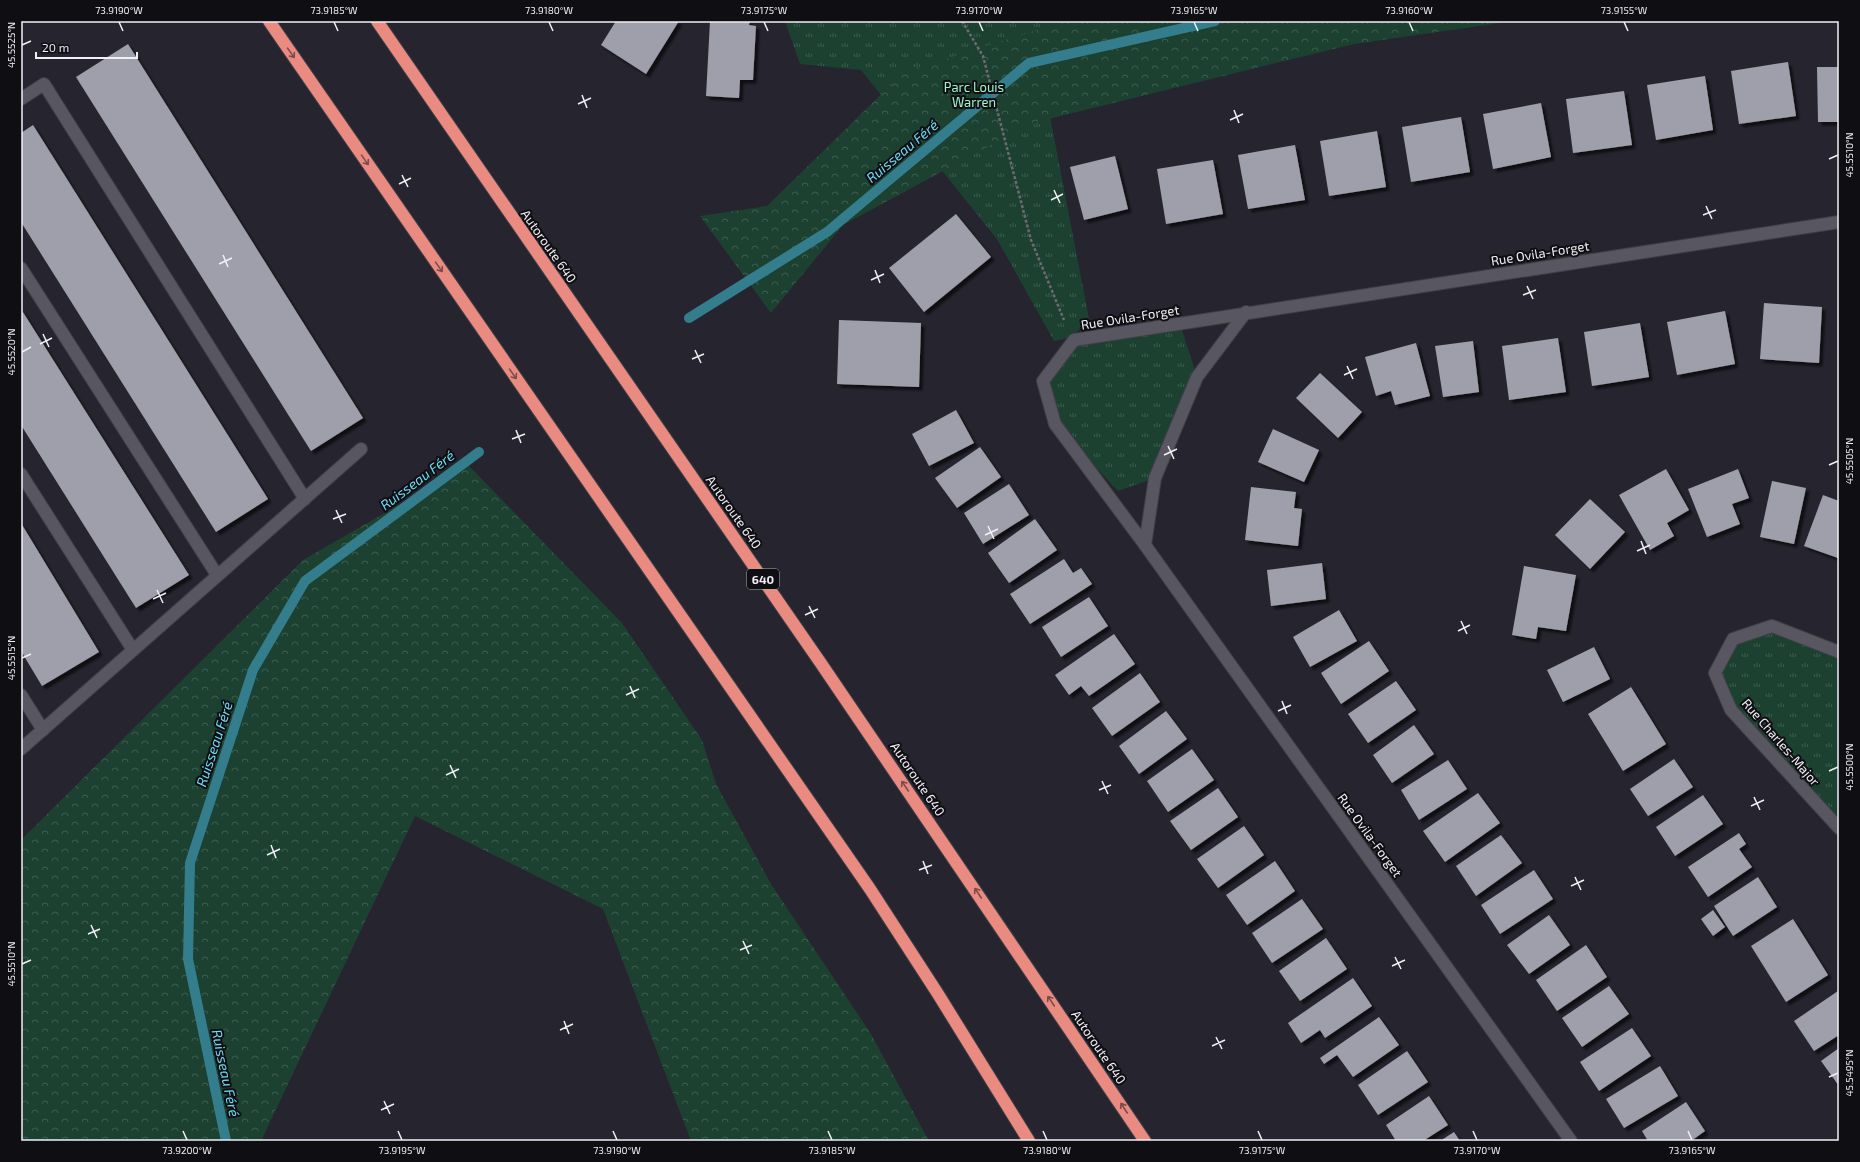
<svg xmlns="http://www.w3.org/2000/svg" width="1860" height="1162" viewBox="0 0 1860 1162" font-family="'Exo 2',sans-serif">
	<defs>
		<pattern id="grass-tufts" width="24" height="20" patternUnits="userSpaceOnUse"><rect width="24" height="20" fill="#1c4131"/><path d="M3 7l-1-3M5 7V3M7 7l1-3M15 17l-1-3M17 17v-4M19 17l1-3" fill="none" stroke="#3d5d4f"/></pattern>
		<pattern id="forest-crowns" width="20" height="18" patternUnits="userSpaceOnUse"><rect width="20" height="18" fill="#1c4131"/><path d="M2 6a3 3 0 1 1 6 0M12 15a3 3 0 1 1 6 0" fill="none" stroke="#3d5d4f"/></pattern>
		<filter id="shadow"><feDropShadow dx="3.5" dy="3.5" stdDeviation="1" flood-color="#0009"/></filter>
	</defs>
	<rect width="100%" height="100%" fill="#26242e"/>
	<g fill="url(#grass-tufts)">
		<path d="M785 21H1077L1047 101 1089 319 1072 337 1054 341 997 239 861 70 800 64Z"/>
		<path d="M1182 330 1197 377 1155 478 1118 491 1055 424 1043 381 1074 340Z"/>
		<path d="M1772 626 1839 652V815L1828 816 1731 710 1715 673 1733 639Z"/>
	</g>
	<g fill="url(#forest-crowns)">
		<path d="M1066 21H1514L1354 44 1032 123 843 225 771 313 700 216 767 206 904 72Z"/>
		<path d="M468 465 622 623 702 740 716 784 771 884 871 1034 929 1141H691L603 909 415 816 261 1141H21V840L303 560Z"/>
	</g>
	<g fill="none" stroke-linecap="round" stroke-linejoin="round">
		<g stroke="#337d8d" stroke-width="10">
			<path d="M689 318 827 232 1029 63 1215 21"/>
			<path d="M226 1141 188 959 190 863 253 670 305 581 479 452"/>
		</g>
	</g>
	<g fill="#9f9fac" filter="url(#shadow)">
		<path d="M616 21H679L646 74 601 45Z"/>
		<path d="M710 21H750L749 25 756 26 753 80H740L739 98 706 96Z"/>
		<path d="M128 44 363 418 311 451 76 77Z"/>
		<path d="M1788 62 1796 116 1739 124 1731 71Z"/>
		<path d="M1817 67H1839V122H1818Z"/>
		<path d="M1705 76 1713 130 1656 140 1647 85Z"/>
		<path d="M1624 91 1632 145 1573 153 1566 99Z"/>
		<path d="M1541 103 1551 157 1493 169 1483 114Z"/>
		<path d="M1461 117 1470 172 1411 182 1402 127Z"/>
		<path d="M33 125 268 499 216 532 21 222V133Z"/>
		<path d="M1377 131 1386 187 1329 196 1320 141Z"/>
		<path d="M1295 145 1305 200 1248 209 1238 155Z"/>
		<path d="M1115 156 1128 209 1084 220 1070 167Z"/>
		<path d="M1213 160 1223 214 1166 224 1157 169Z"/>
		<path d="M956 214 991 257 924 312 889 268Z"/>
		<path d="M1764 303 1822 307 1819 363 1760 359Z"/>
		<path d="M21 309 189 575 136 608 21 425Z"/>
		<path d="M1725 311 1735 364 1677 375 1667 322Z"/>
		<path d="M839 320 921 323 919 387 837 384Z"/>
		<path d="M1640 323 1649 377 1592 386 1584 332Z"/>
		<path d="M1558 338 1566 392 1509 400 1502 346Z"/>
		<path d="M1473 341 1479 392 1443 397 1435 346Z"/>
		<path d="M1416 343 1430 396 1395 405 1391 391 1376 396 1365 357Z"/>
		<path d="M1320 373 1362 412 1338 438 1296 398Z"/>
		<path d="M956 410 974 443 929 466 912 434Z"/>
		<path d="M1273 429 1319 450 1304 482 1258 462Z"/>
		<path d="M980 447 1001 477 957 508 935 478Z"/>
		<path d="M1666 469 1689 510 1667 523 1674 536 1650 550 1619 495Z"/>
		<path d="M1738 469 1749 498 1732 504 1740 524 1707 537 1688 489Z"/>
		<path d="M1772 481 1806 488 1794 544 1760 537Z"/>
		<path d="M1009 484 1029 515 983 544 964 513Z"/>
		<path d="M1251 487 1296 492 1294 508 1302 509 1298 546 1245 540Z"/>
		<path d="M1823 495 1839 501 1838 558 1804 546Z"/>
		<path d="M1590 499 1625 532 1590 569 1555 535Z"/>
		<path d="M1035 519 1057 550 1009 583 988 553Z"/>
		<path d="M21 523 99 652 42 686 21 651Z"/>
		<path d="M1064 559 1073 573 1081 568 1092 584 1030 624 1010 594Z"/>
		<path d="M1322 563 1326 599 1271 606 1267 570Z"/>
		<path d="M1524 566 1576 575 1566 631 1538 627 1536 639 1512 635Z"/>
		<path d="M1089 597 1108 626 1061 657 1042 627Z"/>
		<path d="M1339 610 1357 641 1310 667 1293 637Z"/>
		<path d="M1114 634 1135 664 1089 696 1081 686 1069 695 1055 675Z"/>
		<path d="M1369 641 1389 671 1341 704 1321 673Z"/>
		<path d="M1594 647 1610 679 1563 702 1547 670Z"/>
		<path d="M1140 673 1160 702 1112 736 1092 708Z"/>
		<path d="M1396 681 1416 710 1368 743 1348 714Z"/>
		<path d="M1631 687 1666 744 1623 771 1588 714Z"/>
		<path d="M1166 711 1187 739 1139 774 1119 746Z"/>
		<path d="M1414 725 1434 754 1392 783 1373 755Z"/>
		<path d="M1192 749 1214 780 1168 812 1147 781Z"/>
		<path d="M1674 759 1693 787 1648 816 1630 789Z"/>
		<path d="M1448 760 1467 789 1419 820 1401 790Z"/>
		<path d="M1218 788 1238 817 1191 850 1170 821Z"/>
		<path d="M1478 793 1500 823 1445 862 1423 831Z"/>
		<path d="M1703 795 1723 824 1675 856 1656 827Z"/>
		<path d="M1244 826 1264 855 1218 888 1197 859Z"/>
		<path d="M1739 833 1746 844 1739 849 1752 867 1708 897 1688 867Z"/>
		<path d="M1501 835 1522 863 1476 896 1456 866Z"/>
		<path d="M1275 861 1295 891 1247 925 1226 895Z"/>
		<path d="M1534 870 1553 899 1500 934 1481 905Z"/>
		<path d="M1758 877 1777 907 1733 936 1714 906Z"/>
		<path d="M1302 899 1323 929 1272 963 1252 933Z"/>
		<path d="M1713 910 1725 927 1713 936 1701 919Z"/>
		<path d="M1549 915 1570 945 1529 974 1507 945Z"/>
		<path d="M1793 919 1828 975 1786 1002 1751 946Z"/>
		<path d="M1326 938 1347 969 1300 1001 1279 971Z"/>
		<path d="M1586 945 1607 977 1557 1011 1536 980Z"/>
		<path d="M1353 978 1372 1006 1325 1038 1320 1030 1301 1043 1288 1023Z"/>
		<path d="M1609 986 1629 1014 1582 1047 1562 1018Z"/>
		<path d="M1838 991 1839 1035 1814 1051 1794 1021Z"/>
		<path d="M1379 1017 1399 1045 1353 1077 1337 1055 1324 1064 1320 1058Z"/>
		<path d="M1632 1028 1651 1056 1599 1091 1580 1062Z"/>
		<path d="M1839 1048V1086L1821 1061Z"/>
		<path d="M1407 1051 1428 1082 1378 1115 1358 1085Z"/>
		<path d="M1660 1066 1678 1096 1624 1128 1606 1099Z"/>
		<path d="M1429 1096 1448 1125 1423 1141H1396L1386 1125Z"/>
		<path d="M1686 1102 1705 1131 1691 1141H1648L1642 1131Z"/>
		<path d="M1454 1132 1460 1141H1440Z"/>
	</g>
	<g fill="none" stroke-linecap="round" stroke-linejoin="round">
		<defs>
			<g id="lane">
				<path d="M21 99 44 84 305 499"/>
				<path d="M21 268 217 575"/>
				<path d="M21 474 133 650"/>
				<path d="M21 695 43 730"/>
				<path d="M21 749 361 449"/>
			</g>
			<g id="street">
				<path d="M1145 545 1155 478 1197 377 1246 312"/>
				<path d="M1839 652 1772 626 1733 639 1715 673 1731 710 1839 828"/>
				<path d="M1571 1141 1145 545 1055 424 1043 381 1074 340 1839 222"/>
			</g>
			<g id="highway">
				<path d="M269 21 870 889 938 994 1029 1141"/>
				<path d="M377 21 820 662 1145 1141"/>
			</g>
		</defs>
		<use href="#lane" stroke="#403f47" stroke-width="14"/>
		<use href="#street" stroke="#403f47" stroke-width="14"/>
		<use href="#highway" stroke="#403f47" stroke-width="14"/>
		<path stroke="#6c6a73" stroke-width="2.5" stroke-dasharray="3 2" stroke-linecap="butt" d="M962 21 983 56 1031 240 1064 320"/>
		<use href="#lane" stroke="#585661" stroke-width="12"/>
		<use href="#street" stroke="#585661" stroke-width="12"/>
		<use href="#highway" stroke="#ea8b82" stroke-width="12"/>
	</g>
	<defs><path id="oneway-shaft" d="M-6 0H5M1.5-3L5.5 0L1.5 3" fill="none" stroke-width="1.6" stroke-linecap="round" stroke-linejoin="round"/></defs>
	<g stroke="#7c4c4a">
		<use href="#oneway-shaft" transform="translate(291 53) rotate(55)"/>
		<use href="#oneway-shaft" transform="translate(365 160) rotate(55)"/>
		<use href="#oneway-shaft" transform="translate(439 267) rotate(55)"/>
		<use href="#oneway-shaft" transform="translate(513 374) rotate(55)"/>
		<use href="#oneway-shaft" transform="translate(905 786) rotate(-124)"/>
		<use href="#oneway-shaft" transform="translate(978 893) rotate(-124)"/>
		<use href="#oneway-shaft" transform="translate(1051 1001) rotate(-124)"/>
		<use href="#oneway-shaft" transform="translate(1124 1108) rotate(-123)"/>
	</g>
	<path fill="none" stroke="#f0f0f6" stroke-width="1.5" d="M119 22 123 31M334 22 338 31M549 22 553 31M764 22 768 31M979 22 983 31M1194 22 1198 31M1409 22 1413 31M1624 22 1628 31M22 45 31 41M582 95 587 108M578 104 591 98M1234 110 1239 123M1230 120 1243 114M1829 159 1838 155M402 175 408 187M399 184 411 178M1054 190 1060 203M1051 200 1063 194M1706 206 1712 219M1703 215 1716 210M223 255 228 267M219 264 232 258M875 270 880 283M871 280 884 274M1527 286 1533 299M1523 295 1536 290M43 334 49 347M40 344 52 338M695 350 701 363M22 352 31 347M692 359 704 354M1347 366 1353 379M1344 375 1357 369M516 430 521 443M512 439 525 434M1168 446 1174 459M1164 455 1177 449M1829 465 1838 461M336 510 342 523M333 519 346 514M988 526 994 539M985 535 998 529M1641 541 1646 554M1637 551 1650 545M157 590 163 603M153 599 166 593M809 606 815 618M805 615 818 609M1461 621 1467 634M1458 631 1470 625M22 658 31 654M630 686 635 698M626 695 639 689M1282 701 1287 714M1278 711 1291 705M450 765 456 778M1829 771 1838 767M446 775 459 769M1102 781 1108 794M1099 790 1111 785M1754 797 1760 810M1751 806 1764 800M271 845 276 858M267 855 280 849M923 861 928 874M919 870 932 865M1575 877 1581 890M1571 886 1584 880M91 925 97 938M88 934 100 929M743 941 749 954M740 950 752 945M1395 957 1401 969M22 964 31 960M1392 966 1405 960M564 1021 569 1034M560 1030 573 1024M1216 1037 1222 1049M1212 1046 1225 1040M1829 1077 1838 1073M384 1101 390 1114M381 1110 394 1104M183 1131 187 1140M398 1131 402 1140M613 1131 617 1140M828 1131 832 1140M1043 1131 1047 1140M1258 1131 1262 1140M1473 1131 1477 1140M1688 1131 1692 1140"/>
	<g text-anchor="middle" dominant-baseline="central" stroke-width="4" stroke-linejoin="round" paint-order="stroke">
		<rect fill="#0f0e12" stroke="#acacb2" stroke-width="1" x="747" y="569" width="32" height="20" rx="3"/>
		<g font-size="12" font-weight="bold" fill="#f0f0f6">
			<text x="763" y="579">640</text>
		</g>
		<g font-size="13" fill="#9df8ce" stroke="#0f0e12">
			<text x="974" y="87">Parc Louis<tspan x="974" dy="15">Warren</tspan></text>
		</g>
		<g font-size="13" fill="#f0f0f6" stroke="#0f0e12">
			<text transform="translate(549 246) rotate(55)">Autoroute 640</text>
			<text transform="translate(1540 253) rotate(-9)">Rue Ovila-Forget</text>
			<text transform="translate(1130 317) rotate(-9)">Rue Ovila-Forget</text>
			<text transform="translate(734 512) rotate(55)">Autoroute 640</text>
			<text transform="translate(1781 742) rotate(49)">Rue Charles-Major</text>
			<text transform="translate(918 779) rotate(56)">Autoroute 640</text>
			<text transform="translate(1370 835) rotate(54)">Rue Ovila-Forget</text>
			<text transform="translate(1099 1047) rotate(56)">Autoroute 640</text>
		</g>
		<g font-size="14" font-style="italic" fill="#6fddf5" stroke="#0f0e12">
			<text transform="translate(902 151) rotate(-40)">Ruisseau Féré</text>
			<text transform="translate(417 480) rotate(-37)">Ruisseau Féré</text>
			<text transform="translate(214 744) rotate(-72)">Ruisseau Féré</text>
			<text transform="translate(226 1073) rotate(78)">Ruisseau Féré</text>
		</g>
	</g>
	<rect width="1860" height="1162" fill="none" stroke="#0f0e12" stroke-width="44"/>
	<path d="M36 52v6h101v-6" fill="none" stroke="#f0f0f6" stroke-width="2"/>
	<text x="42" y="52" font-size="12" fill="#f0f0f6" stroke="#0f0e12" stroke-width="3" paint-order="stroke">20 m</text>
	<rect x="22" y="22" width="1816" height="1118" fill="none" stroke="#f0f0f6" stroke-width="1.5"/>
	<g font-size="10" text-anchor="middle" fill="#f0f0f6">
		<text x="119" y="14">73.9190°W</text>
		<text x="334" y="14">73.9185°W</text>
		<text x="549" y="14">73.9180°W</text>
		<text x="764" y="14">73.9175°W</text>
		<text x="979" y="14">73.9170°W</text>
		<text x="1194" y="14">73.9165°W</text>
		<text x="1409" y="14">73.9160°W</text>
		<text x="1624" y="14">73.9155°W</text>
		<text transform="translate(11 45) rotate(-90)" y="4">45.5525°N</text>
		<text transform="translate(1849 155) rotate(-90)" y="4">45.5510°N</text>
		<text transform="translate(11 352) rotate(-90)" y="4">45.5520°N</text>
		<text transform="translate(1849 461) rotate(-90)" y="4">45.5505°N</text>
		<text transform="translate(11 658) rotate(-90)" y="4">45.5515°N</text>
		<text transform="translate(1849 767) rotate(-90)" y="4">45.5500°N</text>
		<text transform="translate(11 964) rotate(-90)" y="4">45.5510°N</text>
		<text transform="translate(1849 1073) rotate(-90)" y="4">45.5495°N</text>
		<text x="187" y="1154">73.9200°W</text>
		<text x="402" y="1154">73.9195°W</text>
		<text x="617" y="1154">73.9190°W</text>
		<text x="832" y="1154">73.9185°W</text>
		<text x="1047" y="1154">73.9180°W</text>
		<text x="1262" y="1154">73.9175°W</text>
		<text x="1477" y="1154">73.9170°W</text>
		<text x="1692" y="1154">73.9165°W</text>
	</g>
</svg>
